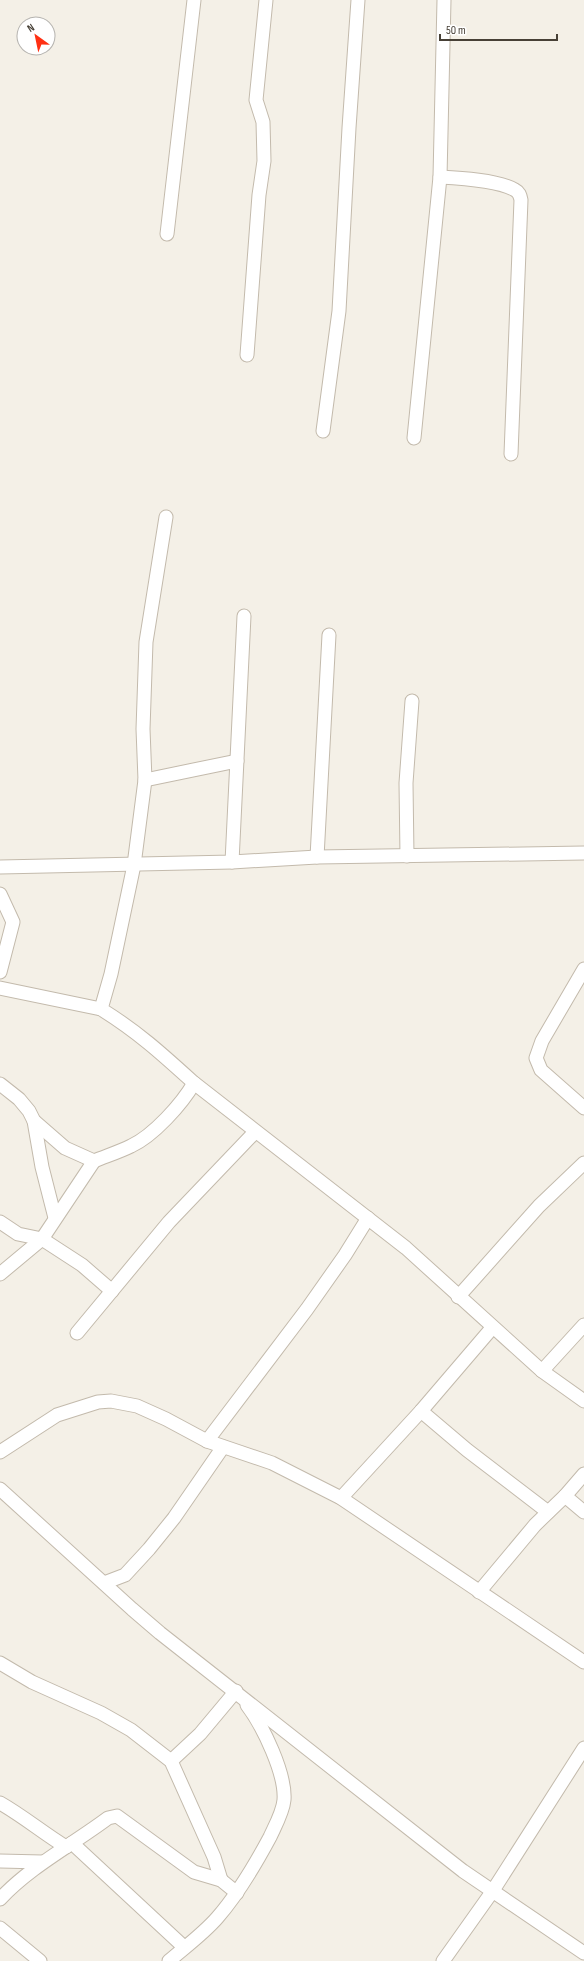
<svg xmlns="http://www.w3.org/2000/svg" width="584" height="1961" viewBox="0 0 584 1961" font-family="'Sofia Sans Condensed',sans-serif">
	<rect width="100%" height="100%" fill="#f4f0e7"/>
	<g fill="none" stroke-linecap="round" stroke-linejoin="round">
		<defs>
			<g id="street">
				<path d="M440 177C459 178 498 180 515 190 519 192 520 195 521 200L511 454"/>
				<path d="M167 234 194 0"/>
				<path d="M247 355 259 195 264 161 263 122 256 100 266 0"/>
				<path d="M323 431 339 311 349 128 358 0"/>
				<path d="M414 438 440 177 444 0"/>
				<path d="M166 517 146 642 143 729 145 780 134 865 111 974 101 1009C138 1032 162 1054 194 1083L406 1248 542 1371 584 1401"/>
				<path d="M145 780 237 761"/>
				<path d="M407 856 406 783 412 701"/>
				<path d="M317 857 329 635"/>
				<path d="M232 862 244 616"/>
				<path d="M0 867 232 862 317 857 584 853"/>
				<path d="M0 894 13 922 0 972"/>
				<path d="M584 969 542 1041 536 1058 541 1070 584 1108"/>
				<path d="M0 988 101 1009"/>
				<path d="M0 1084 19 1099 29 1111 34 1121 65 1148 94 1161C106 1156 119 1152 131 1146 153 1136 182 1104 194 1083"/>
				<path d="M34 1121 42 1167 55 1218"/>
				<path d="M0 1222 18 1234 42 1239 82 1265 112 1291"/>
				<path d="M0 1274 42 1239 94 1161"/>
				<path d="M458 1297 539 1206 584 1163"/>
				<path d="M77 1333 169 1222 255 1132"/>
				<path d="M542 1371 584 1325"/>
				<path d="M421 1411 467 1450 548 1512"/>
				<path d="M207 1441 307 1309 345 1255 368 1218"/>
				<path d="M0 1452 57 1415 98 1402 111 1401 137 1406 166 1419 207 1441 272 1463 341 1498 584 1662"/>
				<path d="M0 1489 132 1609 160 1633 463 1871 584 1953"/>
				<path d="M565 1496 584 1512"/>
				<path d="M341 1498 421 1411 492 1328"/>
				<path d="M104 1583 125 1575 149 1549 174 1518 223 1447"/>
				<path d="M479 1592 535 1525 565 1496 584 1474"/>
				<path d="M0 1663 32 1682 101 1713 131 1730 171 1761 214 1857 221 1880"/>
				<path d="M171 1761 200 1734 236 1691"/>
				<path d="M0 1803C23 1816 43 1833 66 1847"/>
				<path d="M72 1843 184 1947"/>
				<path d="M0 1861 42 1862"/>
				<path d="M0 1899C31 1866 72 1845 108 1818L117 1816 194 1872 221 1880 237 1893"/>
				<path d="M0 1928 40 1961"/>
				<path d="M169 1961C185 1947 203 1934 217 1918 238 1894 255 1865 270 1837 275 1826 283 1812 284 1800 286 1774 263 1726 247 1705"/>
				<path d="M443 1961 492 1892 584 1748"/>
			</g>
		</defs>
		<use href="#street" stroke="#c3baac" stroke-width="15"/>
		<use href="#street" stroke="#fff" stroke-width="13"/>
	</g>
	<g transform="translate(36 36) rotate(327)"><circle r="19" fill="#ffffff" stroke="#b5b3af"/>
	<path d="M0-3L7 15L0 10L-7 15Z" fill="#ff3013"/>
	<text y="-6" font-size="11" font-weight="bold" text-anchor="middle" fill="#474036">N</text>
	</g>
	<path d="M440 34v6h117v-6" fill="none" stroke="#474036" stroke-width="2"/>
	<text x="446" y="34" font-size="12" fill="#474036" stroke="#ffffff" stroke-width="3" paint-order="stroke">50 m</text>
</svg>
